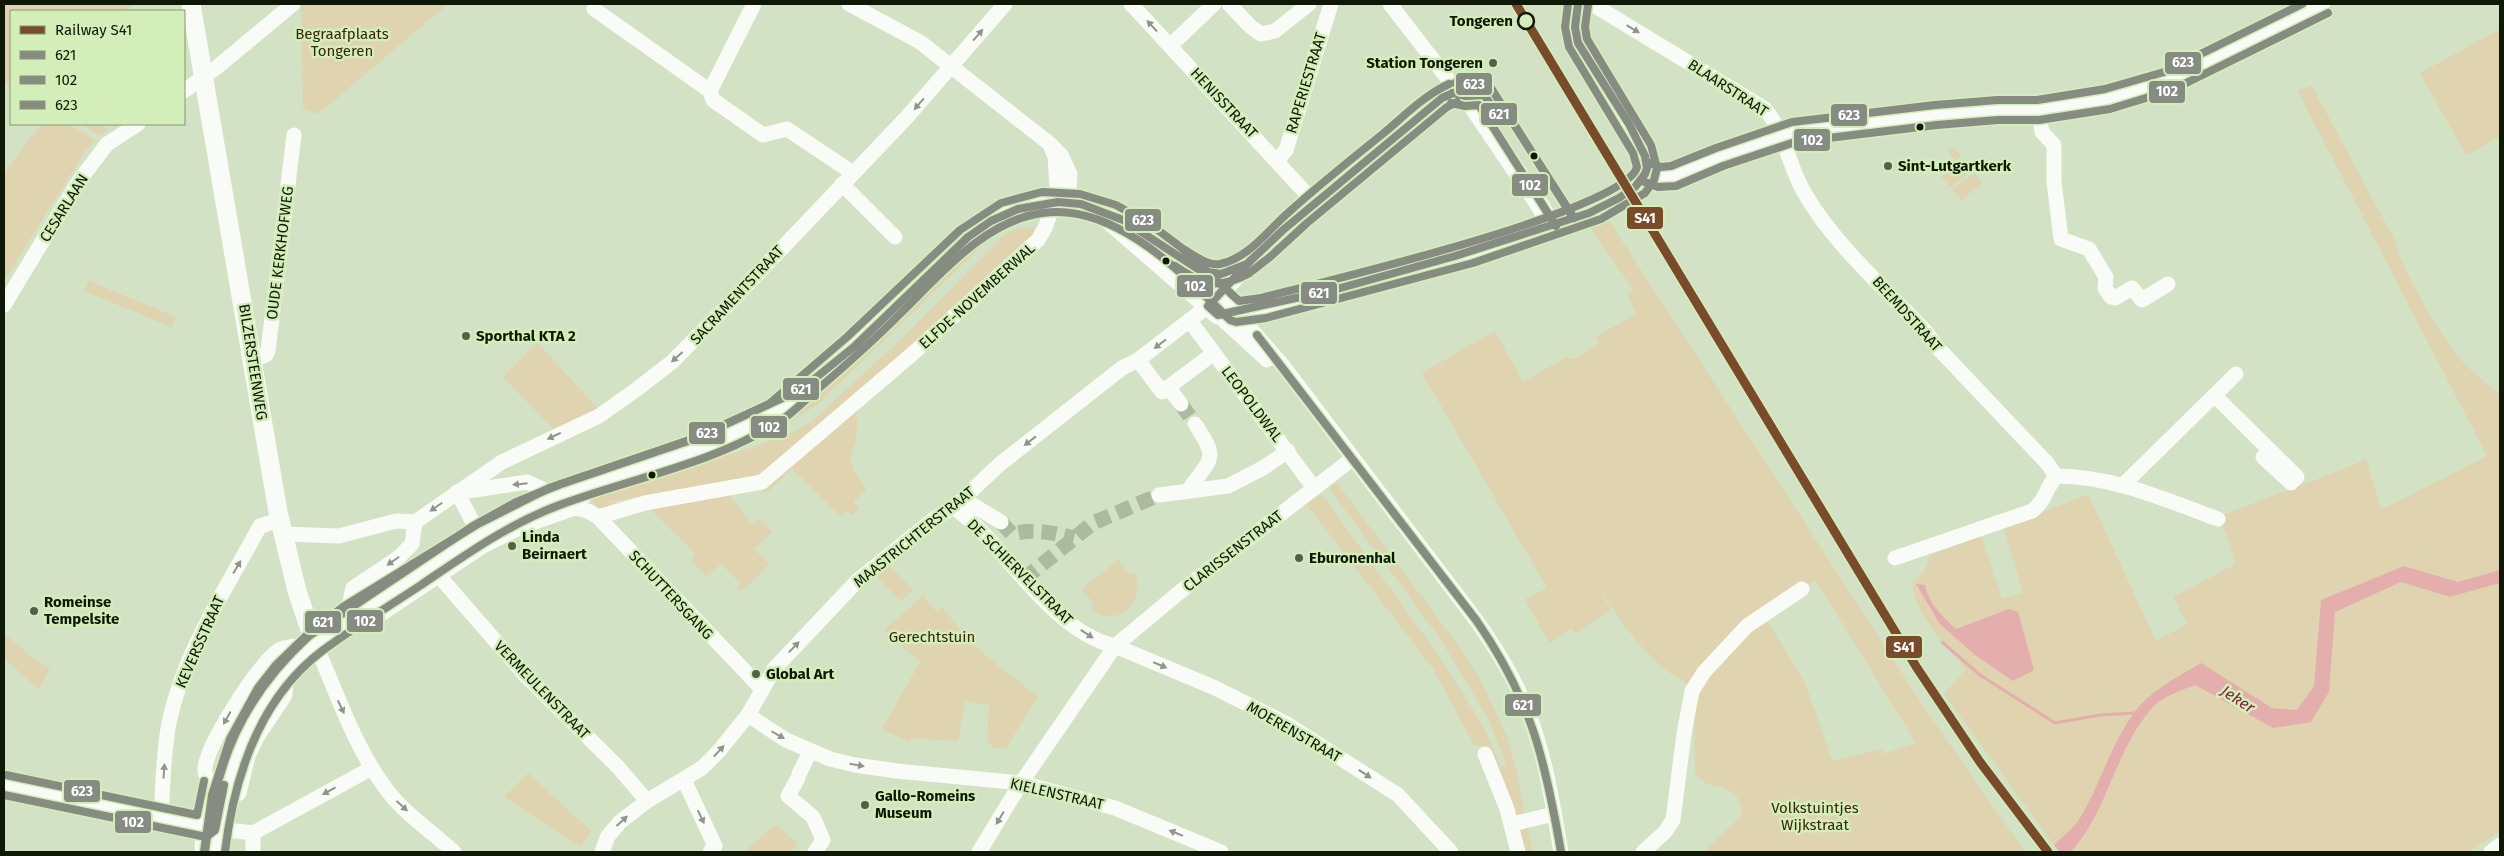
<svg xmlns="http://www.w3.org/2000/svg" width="2504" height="856" viewBox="0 0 2504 856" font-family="'Fira Sans',sans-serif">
	<rect width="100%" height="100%" fill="#d3e2c5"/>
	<g fill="#dfd3b0">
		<path d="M4 4H133L124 11H11V86L4 82Z"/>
		<path d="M301 4H448L318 114 303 108Z"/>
		<path d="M2500 29V137L2466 155 2420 73Z"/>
		<path d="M2312 86 2395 241C2399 265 2443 340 2460 359 2472 372 2487 383 2500 395V570L2458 582 2404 566 2321 600 2314 686 2297 710 2272 708 2201 664C2180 677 2151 690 2136 710 2111 743 2101 783 2080 818 2074 828 2062 837 2054 845L1944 694 1966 669C1950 649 1909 607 1913 581 1923 575 1928 568 1929 556L1981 536 2002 599 2023 593 2004 528 2088 494 2156 641 2187 624 2173 597 2236 564 2222 523V515L2336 472 2366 459 2381 510 2487 456 2297 90Z"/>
		<path d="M41 124H67L96 140 86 150 4 281V173Z"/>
		<path d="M82 124H103L108 131 99 136Z"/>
		<path d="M1954 147 1961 156 1955 161 1948 151Z"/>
		<path d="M1964 159 1973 170 1950 187 1941 176Z"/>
		<path d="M1974 173 1983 183 1961 200 1952 189Z"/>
		<path d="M1608 219 1926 710 2025 852H1703L1742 815C1739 777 1711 795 1695 774L1694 701 1714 669 1730 651 1748 632 1767 620 1806 685 1832 761 1881 749 1883 754 1916 743 1816 581C1762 601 1722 639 1691 686 1647 663 1621 622 1596 582L1611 610 1575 633 1572 628 1549 643 1525 599 1547 588 1422 373 1495 331 1523 382 1566 357 1574 359 1599 343 1595 338 1636 313 1627 295 1634 291 1591 228Z"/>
		<path d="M1024 228 1038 230 928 337 766 471H761L759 475 719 485 607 502 622 503C609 508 600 512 590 500L601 492 621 485 738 452 791 433 811 422 899 341 1005 234 1015 229Z"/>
		<path d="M988 233 990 238 819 403C789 424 757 435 722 446L796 406 834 379Z"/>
		<path d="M89 281 176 317 171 327 84 291Z"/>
		<path d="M537 342 598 409 555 431 503 377Z"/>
		<path d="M853 408C859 416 857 433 855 443 855 447 851 450 851 454 849 467 860 481 867 490L853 502 859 509 852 515 848 511 841 517 792 469 766 493 762 490H756Z"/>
		<path d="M1337 483 1461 649 1480 679 1507 737 1516 769 1533 852H1525L1516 817 1486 747 1474 745 1432 667 1306 504 1322 495 1432 646 1481 722 1501 766 1506 764 1488 718 1439 637 1329 488Z"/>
		<path d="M729 495 752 524 760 518 772 532 754 549 770 565 740 592 737 588 741 584 721 564 706 576 691 560 695 553 649 508Z"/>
		<path d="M1118 560 1130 575 1134 572C1150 600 1114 632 1091 608L1094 604 1081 589Z"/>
		<path d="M890 566 913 590 901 602 877 577Z"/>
		<path d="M2401 582 2450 597 2500 583V831L2468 852H2071C2109 810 2115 749 2154 706 2164 696 2182 690 2195 685L2273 728 2329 692 2334 612Z"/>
		<path d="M923 596 936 611 943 607C966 644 1005 670 1038 697L1006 748H991V743L987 742 989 705 965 701 958 741 911 738 909 742 882 729 920 662 884 630Z"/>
		<path d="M4 633 36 661 50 668 38 689 5 659 4 663Z"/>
		<path d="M528 773 591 831 581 847 504 797Z"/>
		<path d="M777 824 798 845 791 852H743Z"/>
	</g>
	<g fill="#e4aead">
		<path d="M2404 566 2458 582 2500 570V583L2450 597 2401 582 2335 612 2329 692 2311 722 2273 728 2195 685C2182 690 2164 696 2154 706 2115 748 2109 810 2071 852H2060L2054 845C2062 837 2074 828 2080 818 2101 783 2111 743 2136 710 2152 690 2179 676 2201 663L2272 708 2297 710 2314 686 2321 600Z"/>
		<path d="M1916 584 1925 585C1928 603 1943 617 1956 629L2009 609 2018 612 2034 670 2013 681 1975 655 1940 624Z"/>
	</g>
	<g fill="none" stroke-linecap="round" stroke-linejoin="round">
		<path stroke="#e4aead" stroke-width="3" d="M1942 642 1980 675 2055 723 2100 715 2136 713"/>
		<g stroke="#acba9f" stroke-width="15" stroke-dasharray="15 8" stroke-linecap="butt">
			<path d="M1181 404 1195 424"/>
			<path d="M1001 522 1012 534C1034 528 1053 533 1074 538"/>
			<path d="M1024 579 1093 523 1159 495"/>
		</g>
		<path stroke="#acba9f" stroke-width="19" stroke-dasharray="19 9" stroke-linecap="butt" d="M1597 210 1638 186"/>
		<g stroke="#f8fbf6" stroke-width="15">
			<path d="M754 4 710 91 713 100 763 135 787 129 853 173"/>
			<path d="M1131 4 1315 203"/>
			<path d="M1229 4 1251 27 1261 34 1275 31 1309 4"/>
			<path d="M1390 4 1448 79 1453 93"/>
			<path d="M1592 4 1765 109C1786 134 1788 165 1804 192 1833 244 1886 289 1927 333L1937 347 2047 463 2056 476"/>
			<path d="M594 9 710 91"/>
			<path d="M1170 46 1214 4"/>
			<path d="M184 91 216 68 293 4"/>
			<path d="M2038 110 2042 132 2054 145V182L2061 239 2089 249 2106 277 2105 288 2111 297 2115 298 2132 288 2142 300 2168 284"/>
			<path d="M1051 147 1055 157 1058 202"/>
			<path d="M1278 160 1286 150 1331 4"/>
			<path d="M1646 172 1659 177 1673 176 1719 157 1793 132 1936 115 1998 110H2038L2107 99 2168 81 2220 57 2323 4"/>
			<path d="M842 184 895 237"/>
			<path d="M4 305 79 181 107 144 138 124"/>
			<path d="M1236 312 1284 367 1476 620C1493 644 1509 669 1521 696 1544 745 1552 800 1561 852"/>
			<path d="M1218 315 1267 360"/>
			<path d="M1190 321 1314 488"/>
			<path d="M253 360 266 355 268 351 294 135"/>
			<path d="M1138 360 1162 392 1214 353"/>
			<path d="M1168 387 1181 404"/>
			<path d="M2215 396 2297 477 2291 483 2263 457 2270 450"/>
			<path d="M2056 476C2113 476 2166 500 2218 519"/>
			<path d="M2123 485 2236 374"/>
			<path d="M1189 489C1213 456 1218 459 1195 424"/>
			<path d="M457 492 479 534"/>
			<path d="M461 492 527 482 545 490"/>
			<path d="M1159 495 1228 486 1263 468 1288 451"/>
			<path d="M963 499 1001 522"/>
			<path d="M954 507C964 516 974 523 983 533 1018 570 1063 635 1115 646L1213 687 1287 724 1398 795 1451 852"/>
			<path d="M575 508 588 511 598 517 762 689"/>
			<path d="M598 517 645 503 762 482 911 355 1038 240 1045 228 1052 208 1069 192 1070 174 1061 155 1050 144 920 42 849 4"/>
			<path d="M283 534 339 536 396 521 415 522 502 462 599 416 637 389 672 362 727 306 907 117 1005 4"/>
			<path d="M1895 558 2032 511C2046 500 2045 490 2056 476"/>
			<path d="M439 576 526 676 618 767 647 801"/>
			<path d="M349 606 353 588 398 558 412 544 415 522"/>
			<path d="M339 630 366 624 483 546 521 527 575 508 595 483"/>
			<path d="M315 644C337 692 353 744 384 786 402 812 431 831 454 852"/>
			<path d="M748 715 786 740 830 759 855 765 897 771 1021 783 1115 808 1221 852"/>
			<path d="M1485 754 1507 809 1518 852"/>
			<path d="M799 774 810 752"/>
			<path d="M798 778 788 796 813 817 823 840 815 852"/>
			<path d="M684 780 715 846 710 852"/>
			<path d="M212 792C209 785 205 778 205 770 204 748 260 661 279 650 283 648 289 647 294 646"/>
			<path d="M222 804 239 793 248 756 257 737 285 695 287 671"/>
			<path d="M161 818C163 787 163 753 169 723 184 651 226 589 260 526L279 520"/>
			<path d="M1512 824 1554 814"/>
			<path d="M219 829 253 833 372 768"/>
			<path d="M253 833V852"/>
			<path d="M602 852 608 836 620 822 647 801 702 768 718 752 748 715 774 669 858 580 935 518 954 507 1000 464 1075 405 1122 368 1138 360 1208 306"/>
			<path d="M979 852 1021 783 1115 646 1181 591 1352 459"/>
			<path d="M1643 852 1665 832 1673 820 1684 734 1692 691 1704 672 1747 626 1802 589"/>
			<path d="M2491 852 2500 845"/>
		</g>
		<g stroke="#f8fbf6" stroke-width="19">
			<path d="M191 4 278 512 297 591 315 644"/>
			<path d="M1578 4 1575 27 1578 43C1593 74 1645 136 1647 165 1648 174 1643 180 1638 186"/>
			<path d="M1105 217 1218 315 1263 308 1470 254 1597 210"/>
			<path d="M1211 303 1247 264 1283 230 1442 98 1453 93 1466 96 1541 207 1550 225"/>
			<path d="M4 785 217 829"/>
			<path d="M204 852 205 827 211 796"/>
			<path d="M215 852C221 772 251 696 315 644L479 534C506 518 534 503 564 493 635 467 708 452 774 413 789 404 801 389 815 378 869 336 914 282 967 237 1070 152 1162 237 1236 312"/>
		</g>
		<defs>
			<g id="bus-1">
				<path d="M1453 93 1466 96 1484 95 1497 113 1512 121 1574 218"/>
				<path d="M1251 260 1208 306 1218 315 1337 289 1455 256 1589 213 1619 198 1635 187 1645 174 1647 168 1645 156 1629 124 1578 43 1575 27 1578 4"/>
				<path d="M1257 335 1476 620C1531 699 1545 759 1561 852"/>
				<path d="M204 852 212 795 230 739 258 688 276 665 311 631 343 607 476 525 549 488 695 438 802 389 855 346 968 237 991 221 1018 209 1058 202 1081 204 1123 220 1201 271 1221 274 1247 264 1283 230 1442 98 1453 93"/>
			</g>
			<g id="bus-2">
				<path d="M1451 103 1465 106 1479 105 1556 226"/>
				<path d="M1642 181 1658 187 1676 186 1723 166 1795 142 1937 125 1998 120H2039L2110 109 2172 90 2328 13"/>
				<path d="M1175 266C1203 285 1217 290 1248 274L1270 257 1307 223 1447 107 1457 102"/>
				<path d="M4 795 206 837 215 830 224 785"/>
				<path d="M225 852C234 777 259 699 322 651 354 627 388 607 421 585 464 556 507 525 557 506 631 478 716 464 783 419 796 410 806 399 818 389 846 365 874 340 900 314 940 275 984 221 1042 213 1115 202 1183 274 1230 320L1236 322 1266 318 1473 263 1601 219 1645 193 1654 180 1657 168 1651 145 1587 39 1585 27 1588 5"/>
			</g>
			<g id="bus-3">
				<path d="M1455 83C1466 86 1482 82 1491 88L1572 216"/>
				<path d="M1650 163 1661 167 1671 166 1716 148 1792 122 1935 105 1997 100H2037L2105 89 2164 72 2302 4"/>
				<path d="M1185 250C1195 256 1208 266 1220 264 1249 258 1268 230 1289 212 1320 184 1353 158 1385 132 1405 115 1425 95 1449 84"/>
				<path d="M6 775 197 815 204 781"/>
				<path d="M205 851C215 763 242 697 309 636L473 526 516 502 561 484 694 439 769 404 847 337 960 230 1001 203 1042 192 1080 194 1116 205 1150 224 1183 249 1239 301 1261 298C1314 284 1627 211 1637 167L1633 153 1569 47 1565 27 1568 4"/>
			</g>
		</defs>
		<use href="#bus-1" stroke="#d3eeb9" stroke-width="11"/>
		<use href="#bus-2" stroke="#d3eeb9" stroke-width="11"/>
		<use href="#bus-3" stroke="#d3eeb9" stroke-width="11"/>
		<use href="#bus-1" stroke="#878c82" stroke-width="8"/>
		<use href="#bus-2" stroke="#878c82" stroke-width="8"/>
		<use href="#bus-3" stroke="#878c82" stroke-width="8"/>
		<defs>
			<path id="rail-1" d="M1516 4 1917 668 1980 762 2048 852"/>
		</defs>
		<use href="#rail-1" stroke="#d3eeb9" stroke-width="12"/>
		<use href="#rail-1" stroke="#7a4b2a" stroke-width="9"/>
	</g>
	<defs><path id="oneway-solid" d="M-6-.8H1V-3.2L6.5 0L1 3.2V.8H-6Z" transform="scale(1.25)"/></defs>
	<g fill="#8f958a">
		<use href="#oneway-solid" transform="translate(1152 26) rotate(-133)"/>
		<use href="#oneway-solid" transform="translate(1633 29) rotate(31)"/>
		<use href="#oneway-solid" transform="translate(978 35) rotate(-49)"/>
		<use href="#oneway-solid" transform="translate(919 104) rotate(131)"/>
		<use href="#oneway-solid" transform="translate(1160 344) rotate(143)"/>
		<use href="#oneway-solid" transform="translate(677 357) rotate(138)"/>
		<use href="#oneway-solid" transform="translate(554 436) rotate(155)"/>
		<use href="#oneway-solid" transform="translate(1030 441) rotate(142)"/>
		<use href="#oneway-solid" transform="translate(520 484) rotate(174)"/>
		<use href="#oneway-solid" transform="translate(436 507) rotate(145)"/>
		<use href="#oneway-solid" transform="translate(393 561) rotate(145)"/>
		<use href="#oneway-solid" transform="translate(237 567) rotate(-59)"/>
		<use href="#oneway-solid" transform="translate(1087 634) rotate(33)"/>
		<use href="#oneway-solid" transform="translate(794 647) rotate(-46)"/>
		<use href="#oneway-solid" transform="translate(1160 665) rotate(23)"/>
		<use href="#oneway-solid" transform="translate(341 707) rotate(65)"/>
		<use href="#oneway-solid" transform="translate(227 718) rotate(119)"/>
		<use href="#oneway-solid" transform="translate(778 735) rotate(30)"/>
		<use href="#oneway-solid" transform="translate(719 751) rotate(-47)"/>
		<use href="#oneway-solid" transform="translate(857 765) rotate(10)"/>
		<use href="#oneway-solid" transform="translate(164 771) rotate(-86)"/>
		<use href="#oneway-solid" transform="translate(1365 774) rotate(33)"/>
		<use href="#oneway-solid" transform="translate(329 791) rotate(151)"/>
		<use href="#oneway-solid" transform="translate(402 806) rotate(43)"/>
		<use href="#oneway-solid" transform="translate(701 817) rotate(65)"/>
		<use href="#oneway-solid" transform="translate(1000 818) rotate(121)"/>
		<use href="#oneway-solid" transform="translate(622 821) rotate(-42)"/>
		<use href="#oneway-solid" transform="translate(1176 833) rotate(-158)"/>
	</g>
	<circle fill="#d3eeb9" stroke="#0f1806" stroke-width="2.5" cx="1526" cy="21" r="8"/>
	<g fill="#545f49" stroke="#d3eeb9" stroke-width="2">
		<circle cx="1493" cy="63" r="5"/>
		<circle cx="1888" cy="166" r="5"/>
		<circle cx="466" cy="336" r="5"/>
		<circle cx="512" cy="546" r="5"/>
		<circle cx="1299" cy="558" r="5"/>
		<circle cx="34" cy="611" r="5"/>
		<circle cx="756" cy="674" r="5"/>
		<circle cx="865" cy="805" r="5"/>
	</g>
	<g fill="#0f1806" stroke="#d3eeb9" stroke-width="2">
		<circle cx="1920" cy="127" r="4.5"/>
		<circle cx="1534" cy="156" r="4.5"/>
		<circle cx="1166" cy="261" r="4.5"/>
		<circle cx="652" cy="475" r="4.5"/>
	</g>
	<g text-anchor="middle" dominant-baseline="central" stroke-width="5" stroke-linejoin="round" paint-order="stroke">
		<g font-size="15" font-weight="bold" fill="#0f1806" stroke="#d3eeb9" text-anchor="end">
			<text x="1513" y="21">Tongeren</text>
		</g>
		<g font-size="15" fill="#3a2508" stroke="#d3eeb9">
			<text x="342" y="34">Begraafplaats<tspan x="342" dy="17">Tongeren</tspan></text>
			<text x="932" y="637">Gerechtstuin</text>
			<text x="1815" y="808">Volkstuintjes<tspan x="1815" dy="17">Wijkstraat</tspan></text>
		</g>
		<g font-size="15" font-weight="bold" fill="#0f1806" stroke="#d3eeb9" text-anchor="start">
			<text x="1483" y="63" text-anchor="end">Station Tongeren</text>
			<text x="1898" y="166">Sint-Lutgartkerk</text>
			<text x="476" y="336">Sporthal KTA 2</text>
			<text x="522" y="537">Linda<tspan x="522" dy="17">Beirnaert</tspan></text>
			<text x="1309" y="558">Eburonenhal</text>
			<text x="44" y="602">Romeinse<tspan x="44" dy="17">Tempelsite</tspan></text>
			<text x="766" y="674">Global Art</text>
			<text x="875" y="796">Gallo-Romeins<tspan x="875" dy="17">Museum</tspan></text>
		</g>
		<g font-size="15" fill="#0f1806" stroke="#d3eeb9">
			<text transform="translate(1306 83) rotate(-73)">RAPERIESTRAAT</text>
			<text transform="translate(1728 88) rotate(33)">BLAARSTRAAT</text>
			<text transform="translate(1224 103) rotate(47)">HENISSTRAAT</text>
			<text transform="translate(64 208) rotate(-58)">CESARLAAN</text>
			<text transform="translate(280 253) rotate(-83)">OUDE KERKHOFWEG</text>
			<text transform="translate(737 295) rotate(-47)">SACRAMENTSTRAAT</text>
			<text transform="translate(977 296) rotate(-42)">ELFDE-NOVEMBERWAL</text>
			<text transform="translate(1907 314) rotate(48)">BEEMDSTRAAT</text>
			<text transform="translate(253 362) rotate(81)">BILZERSTEENWEG</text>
			<text transform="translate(1252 404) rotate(53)">LEOPOLDWAL</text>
			<text transform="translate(914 537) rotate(-39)">MAASTRICHTERSTRAAT</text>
			<text transform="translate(1233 551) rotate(-38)">CLARISSENSTRAAT</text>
			<text transform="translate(1020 572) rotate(45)">DE SCHIERVELSTRAAT</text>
			<text transform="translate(671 595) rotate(47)">SCHUTTERSGANG</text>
			<text transform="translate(200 642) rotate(-66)">KEVERSSTRAAT</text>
			<text transform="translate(542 690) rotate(46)">VERMEULENSTRAAT</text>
			<text transform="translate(1294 732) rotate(30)">MOERENSTRAAT</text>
			<text transform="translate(1057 794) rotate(13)">KIELENSTRAAT</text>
		</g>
		<g font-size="16" font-style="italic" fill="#85233b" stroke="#d3eeb9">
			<text transform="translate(2238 699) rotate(33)">Jeker</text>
		</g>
	</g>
	<g stroke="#d3eeb9" stroke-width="2">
		<rect x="2164" y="51" width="38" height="24" rx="5" fill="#878c82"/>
		<rect x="1455" y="72" width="38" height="24" rx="5" fill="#878c82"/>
		<rect x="2148" y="80" width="38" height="24" rx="5" fill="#878c82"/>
		<rect x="1480" y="102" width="38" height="24" rx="5" fill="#878c82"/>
		<rect x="1830" y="103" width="38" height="24" rx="5" fill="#878c82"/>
		<rect x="1793" y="128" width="38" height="24" rx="5" fill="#878c82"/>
		<rect x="1511" y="173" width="38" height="24" rx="5" fill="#878c82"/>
		<rect x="1626" y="206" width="38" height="24" rx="5" fill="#7a4b2a"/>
		<rect x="1124" y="208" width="38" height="24" rx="5" fill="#878c82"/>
		<rect x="1176" y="274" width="38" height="24" rx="5" fill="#878c82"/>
		<rect x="1300" y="281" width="38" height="24" rx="5" fill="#878c82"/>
		<rect x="782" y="377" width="38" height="24" rx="5" fill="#878c82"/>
		<rect x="750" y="415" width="38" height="24" rx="5" fill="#878c82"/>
		<rect x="688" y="421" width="38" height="24" rx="5" fill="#878c82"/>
		<rect x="346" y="609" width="38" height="24" rx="5" fill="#878c82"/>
		<rect x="304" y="610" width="38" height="24" rx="5" fill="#878c82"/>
		<rect x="1885" y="635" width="38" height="24" rx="5" fill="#7a4b2a"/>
		<rect x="1504" y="693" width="38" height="24" rx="5" fill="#878c82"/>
		<rect x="63" y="779" width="38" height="24" rx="5" fill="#878c82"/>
		<rect x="114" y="810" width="38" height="24" rx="5" fill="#878c82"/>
	</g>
	<g font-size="14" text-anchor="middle" font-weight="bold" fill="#fff">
		<text x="2183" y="67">623</text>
		<text x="1474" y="89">623</text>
		<text x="2167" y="96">102</text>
		<text x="1499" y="119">621</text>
		<text x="1849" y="120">623</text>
		<text x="1812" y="145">102</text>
		<text x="1530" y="190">102</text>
		<text x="1645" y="223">S41</text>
		<text x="1143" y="225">623</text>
		<text x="1195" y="291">102</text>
		<text x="1319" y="298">621</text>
		<text x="801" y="394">621</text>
		<text x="769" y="432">102</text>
		<text x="707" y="438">623</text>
		<text x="365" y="626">102</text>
		<text x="323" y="627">621</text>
		<text x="1904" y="652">S41</text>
		<text x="1523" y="710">621</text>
		<text x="82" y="796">623</text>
		<text x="133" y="827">102</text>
	</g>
	<rect width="2504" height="856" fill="none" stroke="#0f1806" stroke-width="10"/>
	<rect x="10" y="10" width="175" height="115" fill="#d3eeb9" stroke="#859871"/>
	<rect x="20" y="26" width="25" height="8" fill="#7a4b2a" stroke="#859871"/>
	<text x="55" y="35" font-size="15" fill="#0f1806">Railway S41</text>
	<rect x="20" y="51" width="25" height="8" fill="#878c82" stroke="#859871"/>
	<text x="55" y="60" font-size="15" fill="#0f1806">621</text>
	<rect x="20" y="76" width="25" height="8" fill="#878c82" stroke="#859871"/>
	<text x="55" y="85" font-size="15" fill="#0f1806">102</text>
	<rect x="20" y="101" width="25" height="8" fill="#878c82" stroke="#859871"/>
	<text x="55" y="110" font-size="15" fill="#0f1806">623</text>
</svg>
